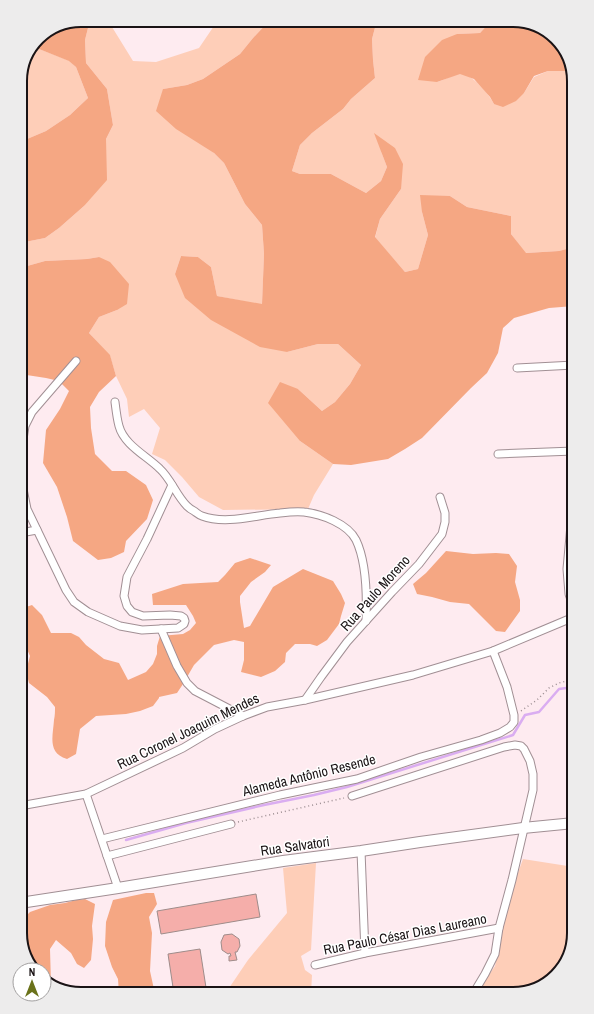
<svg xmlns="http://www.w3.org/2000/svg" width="594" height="1014" viewBox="0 0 594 1014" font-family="'Archivo Narrow',sans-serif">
	<rect width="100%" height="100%" fill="#feebf0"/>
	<g fill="#feceb8">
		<path d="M90 20H114L112 27 133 61 156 62 199 48 218 20H270L253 38 240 54 203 79 187 85 163 89 214 153 224 163 245 204 262 225 264 254 262 305 217 296 211 267 198 257 181 256 175 274 287 352 318 344H338L361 365 350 384 335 402 322 411 298 389 300 441 333 464 314 495 308 509 223 510 199 497 182 477 165 460 152 454 160 428 144 409 129 417 127 399 116 376 110 356 89 333 99 317 117 310 99 257 87 259 45 261 20 268V243L45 238 59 228 84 206 106 157V139L113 125 107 89 86 63 85 40Z"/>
		<path d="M377 20H492L480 33 457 34 437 82C444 80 451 76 458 74 471 72 488 93 494 104L524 93 534 77 548 71H572L574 81V247L559 251 525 253 511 234V216L467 207 450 196 422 212 428 235 418 269 405 272 375 238 380 219 401 189 381 151 387 167 381 181 366 193 331 174H300L292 171 300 145 312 133 343 109 351 99 375 78 373 60 372 39Z"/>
		<path d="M34 47 70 61 76 67 88 98 70 115 46 131 20 142V77Z"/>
		<path d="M523 859 574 867V933L564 967 540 988 513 994H476L495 966 508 900Z"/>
		<path d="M316 863 311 950 301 956 305 970 312 975 311 994H225L248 960 287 913 283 868Z"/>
	</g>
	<g fill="#f5a783">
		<path d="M81 20H90L85 40 86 63 107 89 113 125 106 139 107 180 84 206 59 228 45 238 20 243V142L46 131 70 115 88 98 76 67 69 61 34 47 38 38Z"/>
		<path d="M270 20H377L372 39 373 60 375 78 351 99 343 109 312 133 300 145 292 171 300 174H331L366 193 381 181 387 167 374 133 395 148 403 164 401 189 380 219 375 237 405 272 418 269 428 235 422 212 420 195 450 196 467 207 511 216V234L526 253 559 251 574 247V306L549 308 514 318 503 328 498 353 487 373 471 388 422 438 405 449 388 459 351 465 333 464 300 441 268 403 280 382 298 389 322 411 335 402 350 384 361 365 338 344H318L287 352 260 347 211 320 185 298 175 274 181 256 198 257 211 267 217 296 262 304 264 254 262 225 245 204 224 163 214 153 176 129 156 111 163 89 187 85 203 79 240 54 253 38Z"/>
		<path d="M492 20H517L547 30 568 54 572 71H548L534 76 524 93 516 101 503 107 494 104 490 97 474 79 460 74 437 82 418 80 425 57 442 40 457 34 480 33Z"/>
		<path d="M99 257 110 262 129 284 127 304 117 310 99 317 89 333 110 355 116 376 99 392 90 407 91 428 95 454 112 471H126L146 485 153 500 147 519 126 541 124 552 111 558 98 560 73 541 67 517 57 487 43 463 46 430 60 409 69 391 59 381 46 378 20 374V268L45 261 87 259Z"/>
		<path d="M446 551 473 554 496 553 509 554 517 566 515 582 520 600V611L505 632 496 631 469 604 450 602 432 597 417 594 413 584 426 573Z"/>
		<path d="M250 558 271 565 265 572 251 582 240 596V602L244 628 250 626 273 587 303 569 333 581 341 594 345 603 341 616 339 624 327 640 317 646 310 644H295L286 653 285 662 275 671 261 677 241 672 244 660V642L234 640 214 645 194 665 183 684 177 693 159 697V698L153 706 140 711 126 714 96 716 80 729 76 754 67 759C47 753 53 736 54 720 55 715 55 711 55 707L47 697 29 683 26 671 30 656 26 647 20 641V609L32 605 42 615 51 633H71L79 637 86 645 104 659 119 663 128 680 146 672 153 664 157 654V646L160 636 183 634 190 630 196 623 193 616 186 605H153L152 594 183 584 218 582 225 575 235 563Z"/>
		<path d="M146 893H154L157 904 149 917 152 933 150 971 155 994H119L118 979 112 967 105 946 106 922 113 900Z"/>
		<path d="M85 899 95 904 92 926 93 939 91 960 84 968 77 964 71 953 56 940 50 949 51 984V985L47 984 44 980V970H35L28 962 29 954 25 939 24 918 30 912 50 905 65 903 76 900Z"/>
	</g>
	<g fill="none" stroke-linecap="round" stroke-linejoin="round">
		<path stroke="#daadf1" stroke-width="2.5" d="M126 840 186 823 264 805 314 795 347 787 513 735 525 715 539 712 559 689 574 687"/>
	</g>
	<g fill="#f5aeaa" stroke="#9e8c8a">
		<path d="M256 894 260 917 161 934 157 911Z"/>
		<path d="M232 934 239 939 240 946 237 952H235L237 960 229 961V956H231L230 953 228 954 222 950 221 942 224 935Z"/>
		<path d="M200 949 207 994H174L168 954Z"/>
	</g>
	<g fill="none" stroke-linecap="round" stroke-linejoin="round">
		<defs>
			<path id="lane" d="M20 922 25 903"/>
			<g id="street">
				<path d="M76 361 32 412 25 426 22 446V484L27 509 66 590 74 602 88 612 120 626 142 630 178 628 184 624 185 621 184 618 181 616 170 615 143 616 132 612 127 606 124 596 127 577 147 539 172 485"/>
				<path d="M517 368 574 365"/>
				<path d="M115 402C116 410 117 419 119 426 124 445 147 456 160 469 171 479 176 495 187 506 189 508 192 510 194 511 197 513 199 515 202 516 226 525 256 515 280 513 288 512 297 511 304 512 322 514 348 524 356 540 367 563 367 596 366 621"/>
				<path d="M498 454 574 451"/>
				<path d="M20 533 37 530"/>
				<path d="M574 608 569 594 567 569 574 492"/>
				<path d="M161 629 177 666 187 683 195 691 243 716"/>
				<path d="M305 700 321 677 347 642 392 592 419 564 442 534 445 522V513L440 497"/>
				<path d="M86 794 118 888"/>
				<path d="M352 796 504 747 515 745 521 746 524 749 530 761 533 774V790L512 880 499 928 495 954 485 974 473 994"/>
				<path d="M20 806 86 794 183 748 215 729 243 716 267 707 305 700 413 675 493 651 574 617"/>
				<path d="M102 839 280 795 357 779 421 757 481 740 500 733 510 727 514 722V715L507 687 493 651"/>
				<path d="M361 851 365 953"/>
				<path d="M107 856 231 824"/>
				<path d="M315 965 365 953 499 928"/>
			</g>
			<path id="secondary" d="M20 903 118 888 283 861 361 851 420 842 523 828 574 823"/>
		</defs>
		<use href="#lane" stroke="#a18f94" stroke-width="5.5"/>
		<use href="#street" stroke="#a18f94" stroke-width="9"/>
		<use href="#secondary" stroke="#a18f94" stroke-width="12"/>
		<g stroke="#9c8e92" stroke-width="1.5" stroke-dasharray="1 3" stroke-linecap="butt">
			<path d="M521 711 537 700 549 688 559 683 574 679"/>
			<path d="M238 822 344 798"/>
		</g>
		<use href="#lane" stroke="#fff" stroke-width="3.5"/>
		<use href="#street" stroke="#fff" stroke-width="7"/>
		<use href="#secondary" stroke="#fff" stroke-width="10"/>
	</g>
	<g text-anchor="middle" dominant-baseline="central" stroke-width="3" stroke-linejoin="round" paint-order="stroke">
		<g font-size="14" fill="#1a1315" stroke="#fff">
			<text transform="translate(375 593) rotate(-48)">Rua Paulo Moreno</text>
			<text transform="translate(188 731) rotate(-26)">Rua Coronel Joaquim Mendes</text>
			<text transform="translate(309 775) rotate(-14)">Alameda Antônio Resende</text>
			<text transform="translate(295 846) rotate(-8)">Rua Salvatori</text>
			<text transform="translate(405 934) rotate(-11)">Rua Paulo César Dias Laureano</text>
		</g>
	</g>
	<path d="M0 0H594V1014H0ZM81 27H513A54 54 0 0 1 567 81V933A54 54 0 0 1 513 987H81A54 54 0 0 1 27 933V81A54 54 0 0 1 81 27Z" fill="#edecec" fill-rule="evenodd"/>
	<path fill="none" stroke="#1a1315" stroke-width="2" d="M81 27H513A54 54 0 0 1 567 81V933A54 54 0 0 1 513 987H81A54 54 0 0 1 27 933V81A54 54 0 0 1 81 27Z"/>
	<g transform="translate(32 982)"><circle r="19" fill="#ffffff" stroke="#a3a1a1"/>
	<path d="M0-3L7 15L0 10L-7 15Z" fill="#6a721a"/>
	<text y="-6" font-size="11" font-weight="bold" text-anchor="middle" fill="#1a1315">N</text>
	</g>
</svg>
